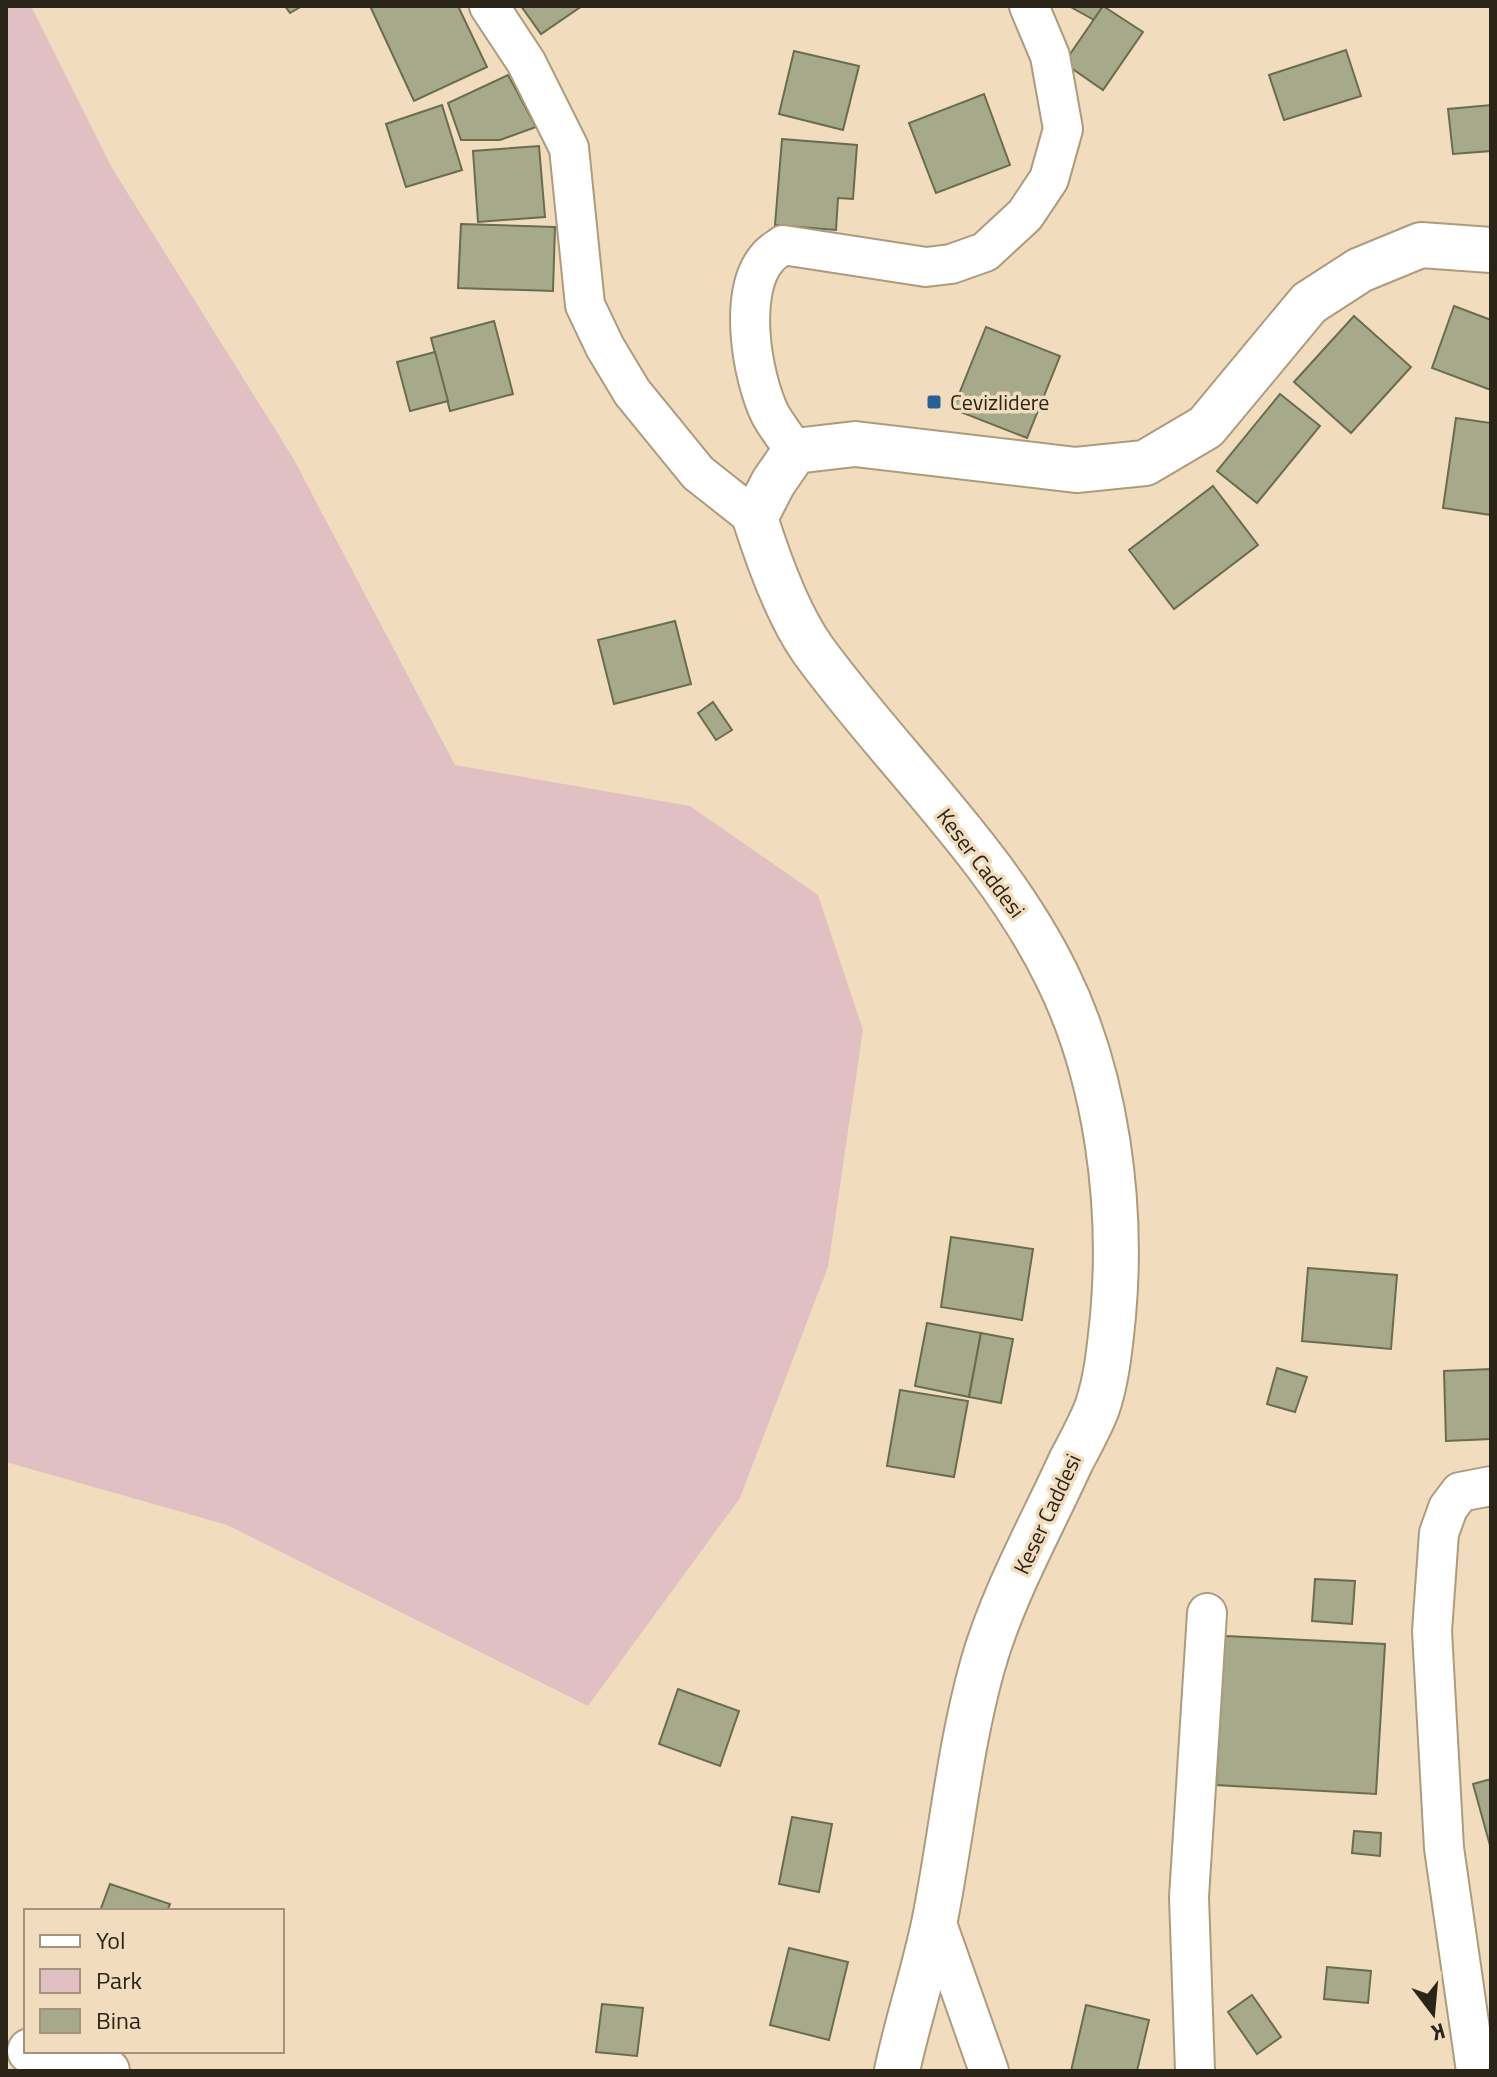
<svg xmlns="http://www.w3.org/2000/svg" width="1497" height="2077" viewBox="0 0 1497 2077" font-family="'Titillium Web',sans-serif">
	<rect width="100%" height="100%" fill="#f1ddbe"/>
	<path fill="#e1c0c3" d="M6 6H31L112 168 293 458 455 765 690 806 818 895 863 1030 828 1267 740 1498 588 1706 227 1525 6 1462Z"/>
	<g fill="#a6aa8a" stroke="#696d4e" stroke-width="2">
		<path d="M285 6H302L290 13Z"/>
		<path d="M370 6H458L487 67 414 101Z"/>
		<path d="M521 6H582L541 34Z"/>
		<path d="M1069 6H1103L1094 20Z"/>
		<path d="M1103 6 1143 32 1103 90 1064 63Z"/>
		<path d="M1346 50 1361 96 1284 120 1269 75Z"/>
		<path d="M794 51 859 66 843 130 779 114Z"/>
		<path d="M508 75 536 127 500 140H461L448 103Z"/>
		<path d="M984 94 1010 165 936 193 909 123Z"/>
		<path d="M442 105 462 170 406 187 386 124Z"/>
		<path d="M1491 105V151L1453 154 1448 109Z"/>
		<path d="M782 139 857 145 853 199 838 198 836 230 775 225Z"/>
		<path d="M539 146 545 217 478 222 473 151Z"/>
		<path d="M461 224 555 227 553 291 458 288Z"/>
		<path d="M1454 306 1491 320V390L1432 368Z"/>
		<path d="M1354 316 1411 367 1351 433 1294 382Z"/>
		<path d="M494 321 513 394 450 411 431 338Z"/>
		<path d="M986 327 1060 356 1027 438 953 409Z"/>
		<path d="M435 352 448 401 410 411 397 362Z"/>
		<path d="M1280 394 1320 426 1257 503 1217 471Z"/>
		<path d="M1456 418 1491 423V515L1443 508Z"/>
		<path d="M1213 486 1258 545 1174 609 1129 550Z"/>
		<path d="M675 621 691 684 614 704 598 640Z"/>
		<path d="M713 702 732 730 716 740 698 713Z"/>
		<path d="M951 1237 1033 1249 1022 1320 941 1307Z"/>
		<path d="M1308 1268 1397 1275 1391 1349 1302 1341Z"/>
		<path d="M927 1323 981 1333 969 1397 915 1386Z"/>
		<path d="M981 1333 1013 1339 1001 1403 969 1397Z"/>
		<path d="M1277 1368 1307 1377 1295 1412 1267 1404Z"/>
		<path d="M1491 1369V1439L1446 1441 1444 1371Z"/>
		<path d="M900 1390 968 1401 954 1477 887 1466Z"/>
		<path d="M1315 1579 1355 1581 1352 1624 1312 1621Z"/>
		<path d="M1225 1636 1385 1644 1376 1794 1216 1785Z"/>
		<path d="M678 1689 739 1711 720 1766 659 1744Z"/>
		<path d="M1491 1779V1849L1473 1784Z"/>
		<path d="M792 1817 832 1824 819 1892 779 1884Z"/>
		<path d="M1354 1831 1381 1833 1380 1856 1352 1853Z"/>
		<path d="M110 1884 170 1904 167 1911H100Z"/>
		<path d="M789 1948 848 1962 829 2040 770 2025Z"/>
		<path d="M1327 1967 1371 1971 1368 2003 1324 1999Z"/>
		<path d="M1252 1995 1281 2037 1257 2054 1228 2012Z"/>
		<path d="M602 2004 643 2008 637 2056 596 2052Z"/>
		<path d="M1086 2005 1149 2020 1137 2071H1071Z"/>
	</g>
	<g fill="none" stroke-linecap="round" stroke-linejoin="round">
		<defs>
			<g id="street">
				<path d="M489 6 526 62 569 148 585 305 605 347 632 392 698 473 755 518"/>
				<path d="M795 451C787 439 777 427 770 414 752 377 737 291 768 257 772 252 778 249 783 245L926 267 951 264 985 252 1025 215 1049 179 1063 129 1050 56 1029 6"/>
				<path d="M935 1918 989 2071"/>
				<path d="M1195 2071 1189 1897 1207 1613"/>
				<path d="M1476 2071 1444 1848 1432 1631 1439 1533 1448 1508 1460 1492 1491 1486"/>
			</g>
			<g id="secondary">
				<path d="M30 2051 107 2071"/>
				<path d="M897 2071C908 2018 926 1967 936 1914 952 1831 960 1745 983 1664 1003 1594 1041 1527 1071 1461 1080 1444 1090 1426 1097 1408 1107 1379 1110 1345 1113 1316 1123 1205 1107 1077 1057 976 997 853 892 759 813 650 788 615 768 559 755 518L773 483 795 451 855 444 1076 470 1145 463 1206 427 1309 303 1360 270 1421 245 1491 250"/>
			</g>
		</defs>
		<use href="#street" stroke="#ad9b7d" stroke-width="42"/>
		<use href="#secondary" stroke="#ad9b7d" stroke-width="48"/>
		<use href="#street" stroke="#fff" stroke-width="38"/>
		<use href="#secondary" stroke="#fff" stroke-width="44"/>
	</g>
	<rect fill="#275f97" stroke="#f1ddbe" stroke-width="3" x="926" y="394" width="16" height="16" rx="4"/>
	<g text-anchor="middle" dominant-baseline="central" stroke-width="7" stroke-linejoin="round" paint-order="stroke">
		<g font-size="22" fill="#2b2419" stroke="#f1ddbe" text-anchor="start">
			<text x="950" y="402">Cevizlidere</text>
		</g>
		<g font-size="22" fill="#2b2419" stroke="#f1ddbe">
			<text transform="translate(981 863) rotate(53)">Keser Caddesi</text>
			<text transform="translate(1047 1514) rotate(-65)">Keser Caddesi</text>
		</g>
	</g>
	<rect width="1497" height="2077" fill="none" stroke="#2b2419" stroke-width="16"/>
	<rect x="24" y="1909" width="260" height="144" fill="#f1ddbe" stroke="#a2937c" stroke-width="2"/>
	<rect x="40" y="1935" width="40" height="12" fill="#ffffff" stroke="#a2937c" stroke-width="2"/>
	<text x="96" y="1949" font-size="24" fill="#2b2419">Yol</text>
	<rect x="40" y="1969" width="40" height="24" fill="#e1c0c3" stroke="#a2937c" stroke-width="2"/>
	<text x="96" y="1989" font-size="24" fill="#2b2419">Park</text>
	<rect x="40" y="2009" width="40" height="24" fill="#a6aa8a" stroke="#a2937c" stroke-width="2"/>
	<text x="96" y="2029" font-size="24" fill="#2b2419">Bina</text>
	<g transform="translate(1433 2013) rotate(164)" stroke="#f1ddbe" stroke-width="6" paint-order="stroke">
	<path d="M0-6L14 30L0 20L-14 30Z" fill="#2b2419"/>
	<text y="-12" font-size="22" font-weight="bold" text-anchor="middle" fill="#2b2419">K</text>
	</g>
</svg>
